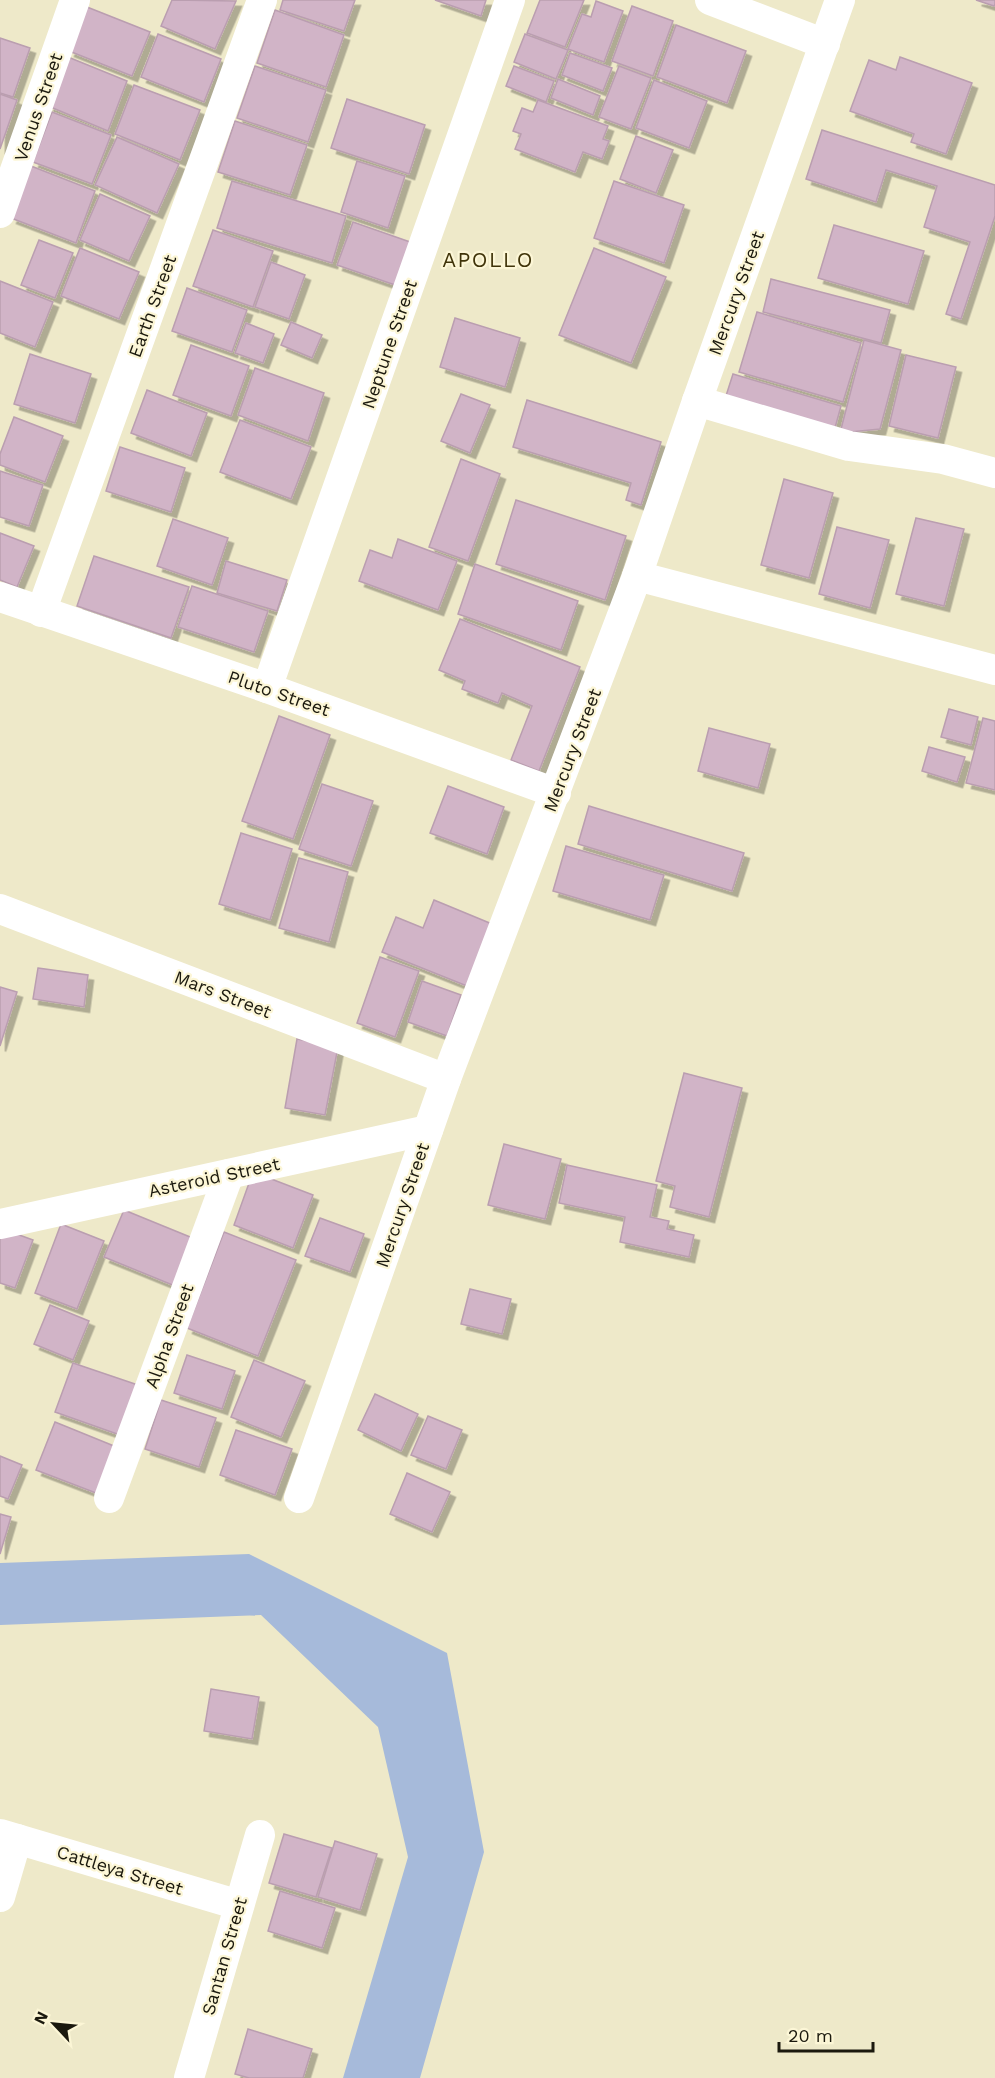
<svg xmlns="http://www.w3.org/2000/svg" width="995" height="2078" viewBox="0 0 995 2078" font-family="'Work Sans',sans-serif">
	<defs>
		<filter id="shadow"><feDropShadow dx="5.5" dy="5.5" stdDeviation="0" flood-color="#0004"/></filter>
	</defs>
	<rect width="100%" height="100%" fill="#eee9c9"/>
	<path fill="#a6bada" d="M249 1554 447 1653 484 1852 420 2078H343L408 1857 378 1727 261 1615 0 1625V1563Z"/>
	<g fill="#d1b4c7" stroke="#ba9eb0" stroke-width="1.5" filter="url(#shadow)">
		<path d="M172 0 236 1 215 49 161 26Z"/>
		<path d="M283 0H355L344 31 280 10Z"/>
		<path d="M435 0H486L481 16Z"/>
		<path d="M540 0H584L565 47 527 33Z"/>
		<path d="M976 0H995V4L994 6Z"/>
		<path d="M596 1 623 11 604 62 568 49 582 14 591 17Z"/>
		<path d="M632 6 673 21 653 76 612 61Z"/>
		<path d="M87 7 150 32 132 76 69 51Z"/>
		<path d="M275 10 344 35 326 87 257 63Z"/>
		<path d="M676 25 746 51 727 103 657 77Z"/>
		<path d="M158 34 221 59 204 102 141 77Z"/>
		<path d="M525 34 568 50 556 79 514 62Z"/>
		<path d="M0 38 30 48 13 97 0 93Z"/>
		<path d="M570 53 612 68 603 91 562 75Z"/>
		<path d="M68 57 127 81 108 131 48 106Z"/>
		<path d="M900 57 972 83 946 154 911 142 914 134 850 111 869 60 896 70Z"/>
		<path d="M255 66 326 90 308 142 237 118Z"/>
		<path d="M514 66 554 81 546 102 506 86Z"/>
		<path d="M619 66 651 78 631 129 599 117Z"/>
		<path d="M558 79 600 96 593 115 551 98Z"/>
		<path d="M654 80 707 101 689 148 636 128Z"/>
		<path d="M134 85 200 110 180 160 115 134Z"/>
		<path d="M0 94 17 100 0 149Z"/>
		<path d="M347 99 425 125 409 174 331 148Z"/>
		<path d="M538 100 608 126 603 139 609 141 602 159 583 152 575 172 515 149 521 134 513 131 522 108 533 112Z"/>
		<path d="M52 112 111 135 92 184 33 162Z"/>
		<path d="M235 121 307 145 290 195 218 172Z"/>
		<path d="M822 130 995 185V216L961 319 946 314 970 242 924 227 937 186 886 170 876 202 806 179Z"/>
		<path d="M636 136 673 150 656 193 620 179Z"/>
		<path d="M117 137 179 164 157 213 95 185Z"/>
		<path d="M357 161 405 176 388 228 341 212Z"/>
		<path d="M31 166 95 191 76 243 11 218Z"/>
		<path d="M232 181 346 216 332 263 217 228Z"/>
		<path d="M614 181 684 205 664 263 594 238Z"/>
		<path d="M100 194 150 216 129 261 80 240Z"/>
		<path d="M353 222 413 243 398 286 337 265Z"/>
		<path d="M834 225 924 251 908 304 818 278Z"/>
		<path d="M213 230 273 251 253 307 193 286Z"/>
		<path d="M39 240 73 253 55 298 21 285Z"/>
		<path d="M80 248 139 272 119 319 61 296Z"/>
		<path d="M594 248 666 277 631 363 559 335Z"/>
		<path d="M271 262 305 275 289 319 255 307Z"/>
		<path d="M771 279 890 310 881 343 763 312Z"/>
		<path d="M0 281 53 302 35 347 0 333Z"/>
		<path d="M187 288 247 310 232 352 172 331Z"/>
		<path d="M757 312 861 343 843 402 739 372Z"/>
		<path d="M455 318 520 338 505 387 440 367Z"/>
		<path d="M291 322 322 335 312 358 281 345Z"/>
		<path d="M246 323 274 334 263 363 235 353Z"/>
		<path d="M864 340 901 350 880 429 840 433Z"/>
		<path d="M191 345 249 366 231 416 173 395Z"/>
		<path d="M30 354 91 374 75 423 14 404Z"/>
		<path d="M906 355 956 367 938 438 889 426Z"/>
		<path d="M255 368 324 393 308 441 238 415Z"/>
		<path d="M733 374 841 406 833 435 724 402Z"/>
		<path d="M147 390 207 413 191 456 131 433Z"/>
		<path d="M461 394 490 405 470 453 441 441Z"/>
		<path d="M527 400 661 442 641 505 626 500 631 483 513 447Z"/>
		<path d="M14 417 63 436 45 482 0 465V454Z"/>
		<path d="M240 420 311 447 291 499 220 472Z"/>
		<path d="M120 447 185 468 171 512 106 491Z"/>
		<path d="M461 459 500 474 468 561 429 547Z"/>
		<path d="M0 471 43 485 29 526 0 517Z"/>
		<path d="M784 479 833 493 809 578 761 565Z"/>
		<path d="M516 500 626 536 605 600 496 564Z"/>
		<path d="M916 518 964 529 944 606 896 594Z"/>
		<path d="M173 519 228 538 212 585 157 566Z"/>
		<path d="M837 527 889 540 870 608 819 594Z"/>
		<path d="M0 533 34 546 17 587 0 580Z"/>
		<path d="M398 539 457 561 438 610 359 581 370 550 392 558Z"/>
		<path d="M94 556 189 587 171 638 77 606Z"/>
		<path d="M226 561 287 580 277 611 217 593Z"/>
		<path d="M475 564 578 601 561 650 458 614Z"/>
		<path d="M192 586 268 611 254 652 178 627Z"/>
		<path d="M460 619 580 667 539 771 511 760 532 706 502 693 498 703 462 689 465 681 439 670Z"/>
		<path d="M949 709 978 717 971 745 941 737Z"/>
		<path d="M279 716 330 735 293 839 242 821Z"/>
		<path d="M983 718 995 721V790L966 783Z"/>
		<path d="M709 728 770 744 758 788 698 771Z"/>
		<path d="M929 747 965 757 957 782 922 771Z"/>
		<path d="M322 784 373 801 351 866 299 849Z"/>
		<path d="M448 786 504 807 487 854 430 833Z"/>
		<path d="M589 806 744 853 732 891 578 844Z"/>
		<path d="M241 833 292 849 270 920 219 904Z"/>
		<path d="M566 846 664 875 650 920 553 891Z"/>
		<path d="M299 858 348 872 329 942 279 928Z"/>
		<path d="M434 900 492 924 467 986 382 952 396 917 423 928Z"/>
		<path d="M380 957 419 971 395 1037 357 1023Z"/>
		<path d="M38 968 88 975 84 1007 33 999Z"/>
		<path d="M422 981 461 995 447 1036 408 1022Z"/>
		<path d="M0 987 17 992 0 1046Z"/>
		<path d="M297 1039 338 1047 325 1115 285 1108Z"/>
		<path d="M684 1073 742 1088 709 1217 670 1207 675 1186 656 1181Z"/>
		<path d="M504 1144 561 1159 545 1219 488 1205Z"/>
		<path d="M567 1165 657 1185 650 1217 669 1221 667 1229 694 1235 689 1257 620 1242 625 1217 559 1203Z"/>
		<path d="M253 1172 313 1195 293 1248 234 1225Z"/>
		<path d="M124 1210 195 1239 175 1286 104 1257Z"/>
		<path d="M320 1218 364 1234 350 1272 305 1256Z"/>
		<path d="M61 1224 104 1241 77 1309 35 1293Z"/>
		<path d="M0 1228 33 1240 15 1288 0 1283Z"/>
		<path d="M224 1232 296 1260 258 1356 187 1328Z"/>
		<path d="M470 1289 511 1299 502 1334 461 1324Z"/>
		<path d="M50 1305 89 1321 73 1360 34 1344Z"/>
		<path d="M187 1355 235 1371 222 1409 174 1393Z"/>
		<path d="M254 1360 305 1381 281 1437 231 1417Z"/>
		<path d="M73 1363 138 1385 120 1435 55 1412Z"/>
		<path d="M375 1394 418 1414 401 1451 358 1430Z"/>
		<path d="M161 1400 216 1418 199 1467 145 1449Z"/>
		<path d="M428 1416 462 1430 446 1469 411 1455Z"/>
		<path d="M55 1422 114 1446 96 1493 36 1470Z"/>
		<path d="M236 1430 292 1449 275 1495 220 1475Z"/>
		<path d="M0 1456 22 1465 8 1499 0 1496Z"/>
		<path d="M407 1473 450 1492 432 1532 390 1514Z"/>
		<path d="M0 1514 11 1517 0 1554Z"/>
		<path d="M211 1689 259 1697 252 1739 204 1731Z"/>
		<path d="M284 1834 332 1848 316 1897 269 1883Z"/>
		<path d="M335 1841 377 1854 360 1910 318 1897Z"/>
		<path d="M280 1891 335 1908 322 1948 268 1931Z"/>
		<path d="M248 2029 312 2049 303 2078H249L235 2074Z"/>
	</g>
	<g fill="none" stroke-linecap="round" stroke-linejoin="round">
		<g stroke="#fff" stroke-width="30">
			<path d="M710 0 825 44"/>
			<path d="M0 213 75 0"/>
			<path d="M697 401 849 446 943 459 995 473"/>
			<path d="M637 576 995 670"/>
			<path d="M0 597 267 688 556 793"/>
			<path d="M41 612 262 0"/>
			<path d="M267 688 510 0"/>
			<path d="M0 909 446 1079"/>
			<path d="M0 1224 428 1130"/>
			<path d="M109 1498 229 1174"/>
			<path d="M299 1498 446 1079 637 576 697 401 840 0"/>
			<path d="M0 1834 239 1905"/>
			<path d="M0 1897 17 1839"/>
			<path d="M189 2078 260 1835"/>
		</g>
	</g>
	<g text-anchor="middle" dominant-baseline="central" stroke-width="4.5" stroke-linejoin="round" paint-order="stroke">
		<g font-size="18" fill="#1b190e" stroke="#fcf6d6">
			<text transform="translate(38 107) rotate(-71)">Venus Street</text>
			<text transform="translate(736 293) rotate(-70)">Mercury Street</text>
			<text transform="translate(152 306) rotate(-70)">Earth Street</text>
			<text transform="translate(389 344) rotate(-71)">Neptune Street</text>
			<text transform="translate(279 693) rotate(19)">Pluto Street</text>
			<text transform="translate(572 750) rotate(-69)">Mercury Street</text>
			<text transform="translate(223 994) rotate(21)">Mars Street</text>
			<text transform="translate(214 1177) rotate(-12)">Asteroid Street</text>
			<text transform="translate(402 1205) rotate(-71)">Mercury Street</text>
			<text transform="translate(169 1336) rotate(-70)">Alpha Street</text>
			<text transform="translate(120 1870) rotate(17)">Cattleya Street</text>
			<text transform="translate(224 1956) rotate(-74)">Santan Street</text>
		</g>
		<g font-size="21" letter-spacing="1.5" fill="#3f3309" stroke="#fcf6d6">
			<text x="488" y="259">APOLLO</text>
		</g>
	</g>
	<g transform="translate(54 2024) rotate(296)" stroke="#fcf6d6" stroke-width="4.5" paint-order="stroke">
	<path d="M0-4.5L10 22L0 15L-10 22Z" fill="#1b190e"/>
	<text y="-9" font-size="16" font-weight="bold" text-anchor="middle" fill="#1b190e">N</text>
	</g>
	<path d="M779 2042v9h94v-9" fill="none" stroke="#1b190e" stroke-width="3"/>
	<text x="788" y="2042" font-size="18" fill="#1b190e" stroke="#fcf6d6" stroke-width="4.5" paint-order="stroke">20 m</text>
</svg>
